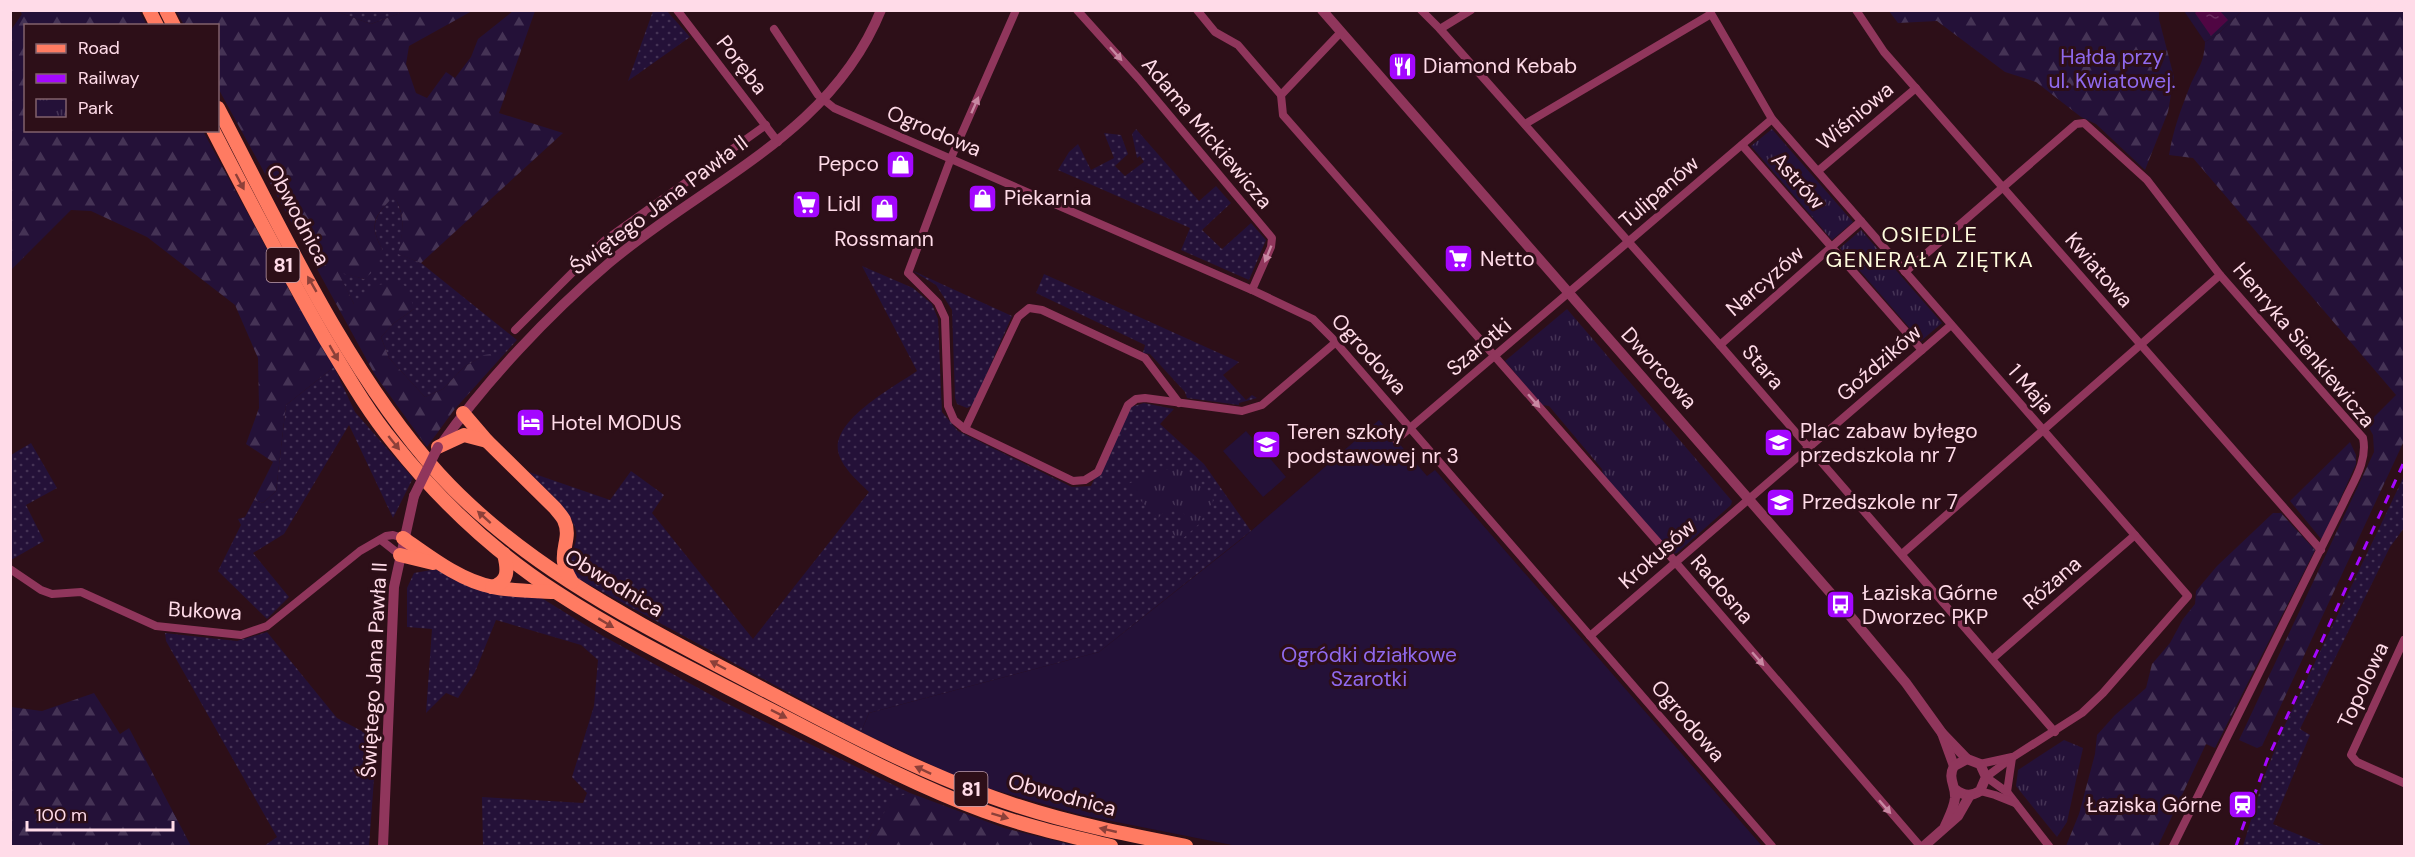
<svg xmlns="http://www.w3.org/2000/svg" width="2415" height="857" viewBox="0 0 2415 857" font-family="'DM Sans',sans-serif">
	<defs>
		<pattern id="grass-dots" width="8" height="8" patternUnits="userSpaceOnUse" patternTransform="scale(1.5)"><rect width="8" height="8" fill="#241138"/><path d="M2 2h.1M6 6h.1" fill="none" stroke="#453355" stroke-width="1.8" stroke-linecap="round"/></pattern>
		<pattern id="forest-firs" width="22" height="20" patternUnits="userSpaceOnUse" patternTransform="scale(1.5)"><rect width="22" height="20" fill="#241138"/><path d="M5 1l3.5 6h-7zM16 11l3.5 6h-7z" fill="#453355"/></pattern>
		<pattern id="park-tufts" width="24" height="20" patternUnits="userSpaceOnUse" patternTransform="scale(1.5)"><rect width="24" height="20" fill="#241138"/><path d="M3 7l-1-3M5 7V3M7 7l1-3M15 17l-1-3M17 17v-4M19 17l1-3" fill="none" stroke="#453355"/></pattern>
		<pattern id="water-ripples" width="26" height="14" patternUnits="userSpaceOnUse" patternTransform="scale(1.5)"><rect width="26" height="14" fill="#500643"/><path d="M2 4q2-2 4 0t4 0M15 11q2-2 4 0t4 0" fill="none" stroke="#6a2a5e"/></pattern>
	</defs>
	<rect width="100%" height="100%" fill="#2d0f18"/>
	<g fill="url(#grass-dots)">
		<path d="M335 11H406L371 24Z"/>
		<path d="M653 11H667L690 37 628 81Z"/>
		<path d="M1136 129 1199 201 1216 186 1231 203 1202 230 1222 249 1251 223 1266 240 1249 280 1181 250 1190 228 1058 170 1069 152 1078 144 1091 170 1114 158 1104 133 1121 135 1128 154 1115 166 1125 176 1144 162 1140 156 1137 158 1132 134Z"/>
		<path d="M394 195C406 218 403 230 399 254L421 263 517 340 506 352 481 357 464 367 443 389 425 397 389 358 381 337 394 323 414 309 354 304 337 271 364 279 382 249C368 223 376 216 394 195Z"/>
		<path d="M862 266 913 288 932 304 938 319 942 412 958 431 1072 487 1091 486 1131 405 1134 406 1144 403 1174 409 1160 424 1204 464 1251 531 1099 652 869 713 861 732 575 577C564 553 579 548 576 531 572 512 543 487 529 472L610 500 631 471 664 495 652 513 753 639 869 492C858 481 841 467 838 451 833 419 894 387 917 371Z"/>
		<path d="M911 270 1012 316 973 405 967 408 957 404 955 398 952 310 936 285Z"/>
		<path d="M1044 274 1239 362 1223 375 1246 400 1252 395 1257 398 1239 403V405L1187 398 1185 392 1150 354 1143 353 1145 345 1036 293Z"/>
		<path d="M334 367 355 412 413 478 393 518 349 425 284 534 253 553 289 597 267 619 218 571 241 525 238 519 245 517 254 500 263 503 276 491 286 405Z"/>
		<path d="M31 443 57 488 26 505 44 541 11 560V455Z"/>
		<path d="M2404 476V528L2390 547 2300 729 2310 735 2273 824 2326 846H2243L2264 777 2284 727Z"/>
		<path d="M437 569 497 595 540 597 603 636 724 702 910 793 893 799 864 846H483L482 797 583 803 587 793 572 777 594 706 598 660 581 645 496 620 475 672 458 698 446 693 426 713 432 629 407 627V588L414 573Z"/>
		<path d="M267 632 337 718 377 739 369 846H264L277 837 166 641 165 633 237 641Z"/>
	</g>
	<g fill="url(#forest-firs)">
		<path d="M20 11H139L147 25 26 26V130L203 131 293 297 334 367 286 405 276 491 263 503 254 500 273 462 246 444 259 408 258 358 235 305 147 237 91 211 71 210 11 270V30L22 14Z"/>
		<path d="M176 11H335L371 24 406 11H472L409 46 406 64 416 93 427 98 446 72 455 78 471 57 478 39 513 11H535L499 113 563 133 421 263 398 254C403 232 406 216 394 196 375 216 368 223 382 249L377 268 364 279 338 272 354 304 369 287 397 281 408 288 414 309 394 323 381 337 389 358 425 397 443 389 464 367 484 355 506 352 454 410 427 447 375 375 218 88V26L184 25Z"/>
		<path d="M1889 11H2159V19L2174 77 2168 112 2145 170 2096 124 2081 117 2036 82 2005 72 1937 21 1898 23Z"/>
		<path d="M2242 11H2404V441L2262 746 2257 748 2239 740 2374 452 2373 435 2367 424 2396 395 2193 158 2169 155C2173 130 2181 109 2190 86 2198 67 2204 64 2205 42L2218 34Z"/>
		<path d="M2350 442 2356 455V464L2322 540 2290 501Z"/>
		<path d="M2273 513H2281L2315 550 2215 748 2206 744 2158 846H2066L2079 814 2095 754 2097 735 2115 715 2146 688 2152 664 2170 643 2183 619 2195 604 2196 591 2217 566Z"/>
		<path d="M94 693 120 734 129 728 191 846H11V707L42 711Z"/>
		<path d="M910 793 1004 828 1077 846H864L893 798Z"/>
	</g>
	<g fill="url(#park-tufts)">
		<path d="M1772 129 1853 222 1832 240 1751 146Z"/>
		<path d="M1861 230 1942 323 1921 341 1840 248Z"/>
		<path d="M1567 309 1732 501 1731 505 1677 553 1673 554 1603 475 1602 469 1549 406 1542 405 1505 361Z"/>
		<path d="M1181 467 1214 500 1199 524 1179 542 1171 531 1185 515 1173 504 1158 518 1132 492 1128 484 1155 472Z"/>
		<path d="M2064 740 2083 748 2067 822 2057 837 2016 786 2018 770Z"/>
	</g>
	<g fill="#241138">
		<path d="M2184 11H2242L2218 34 2205 42Z"/>
		<path d="M1379 420 1427 476 1435 470 1762 846H1237L1081 815 970 783 861 732 869 713 1099 652 1243 538Z"/>
		<path d="M1246 431 1286 477 1263 497 1223 451Z"/>
	</g>
	<path fill="url(#water-ripples)" d="M2198 10 2220 11 2228 20 2211 36 2195 13Z"/>
	<g fill="none" stroke-linecap="round" stroke-linejoin="round">
		<g stroke="#90365c" stroke-width="8">
			<path d="M677 10 778 142"/>
			<path d="M1016 10 951 158 908 273 938 303 945 318 948 406 954 420 965 429 1073 481 1085 480 1098 472 1128 405 1136 399 1145 398 1242 411 1262 405 1336 342"/>
			<path d="M1077 10 1139 79 1272 238 1271 247 1252 290"/>
			<path d="M1197 10 1215 32 1238 45 1281 95 1283 115 1671 557 1920 846"/>
			<path d="M1421 10 1440 29 1720 345 2055 732"/>
			<path d="M1709 10 1772 119 2188 596 2103 693 2082 713 2013 757 1986 777 2007 792 2049 846"/>
			<path d="M1856 10 1884 52 2321 550"/>
			<path d="M774 29 818 95 834 108 1252 290 1313 319 1332 338 1772 846"/>
			<path d="M1440 29 1471 10"/>
			<path d="M1281 95 1341 32"/>
			<path d="M1525 124 1711 14"/>
			<path d="M1742 145 1922 350"/>
			<path d="M1818 171 1916 88"/>
			<path d="M1905 272 2076 124 2084 123 2147 180 2220 275 2363 438C2368 461 2353 482 2344 502L2173 846"/>
			<path d="M515 330 604 241 766 125"/>
			<path d="M1720 345 1861 221"/>
			<path d="M965 429 1018 317 1029 308 1042 310 1145 358 1179 403"/>
			<path d="M1396 440 1772 119"/>
			<path d="M381 540 400 555"/>
			<path d="M1902 554 2220 275"/>
			<path d="M10 569 41 590 52 594 81 592 156 626 241 635 267 626 360 551 386 536 393 535 403 538"/>
			<path d="M1590 636 1951 325"/>
			<path d="M2404 640 2351 755 2357 762 2404 783"/>
			<path d="M1992 659 2135 535"/>
			<path d="M1980 764 2012 757"/>
			<path d="M1980 791 1995 795 2015 803"/>
			<path d="M2007 792 2012 758"/>
		</g>
		<g stroke="#90365c" stroke-width="10">
			<path d="M1322 10 1841 605 1906 683 1942 733 1967 759"/>
			<path d="M440 446C485 382 549 314 609 263 705 182 831 134 881 10"/>
			<path d="M1942 733 1954 766"/>
			<path d="M1945 826C1949 817 1954 808 1955 798 1956 785 1947 779 1954 766L1967 759 1980 764 1986 777 1980 791C1971 797 1963 796 1955 789"/>
			<path d="M383 846 394 587 414 496"/>
			<path d="M1924 846 1958 816 1970 795"/>
		</g>
		<g stroke="#ff7b62" stroke-width="14">
			<path d="M149 10 157 26"/>
			<path d="M166 10 174 26"/>
			<path d="M218 108C282 230 346 371 439 474 517 559 617 612 717 665 815 716 913 772 1018 806 1073 824 1130 835 1186 846"/>
			<path d="M213 130C249 200 285 269 324 337 346 373 366 409 393 442 439 500 494 552 556 592 623 636 696 671 767 708 838 744 909 783 984 811 1025 826 1069 836 1111 846"/>
			<path d="M463 413 487 441 555 508C558 512 562 516 564 520 574 542 553 553 572 582"/>
			<path d="M438 447 464 435 487 441"/>
			<path d="M403 538C430 557 461 581 493 587 513 591 534 591 554 592"/>
			<path d="M400 555 433 563"/>
			<path d="M492 587C509 582 508 570 504 554"/>
		</g>
		<path stroke="#a407ff" stroke-width="3" stroke-dasharray="9 8" stroke-linecap="butt" d="M2236 846 2267 760 2404 462"/>
		<path stroke="#90365c" stroke-width="10" d="M414 496 438 447"/>
	</g>
	<defs><path id="oneway-solid" d="M-6-.8H1V-3.2L6.5 0L1 3.2V.8H-6Z" transform="scale(1.5)"/></defs>
	<g fill="#c888a2">
		<use href="#oneway-solid" transform="translate(1116 54) rotate(48)"/>
		<use href="#oneway-solid" transform="translate(975 105) rotate(-66)"/>
		<use href="#oneway-solid" transform="translate(1268 254) rotate(112)"/>
		<use href="#oneway-solid" transform="translate(1534 401) rotate(49)"/>
		<use href="#oneway-solid" transform="translate(1758 659) rotate(49)"/>
		<use href="#oneway-solid" transform="translate(1885 807) rotate(49)"/>
	</g>
	<g fill="#8c4039">
		<use href="#oneway-solid" transform="translate(240 182) rotate(62)"/>
		<use href="#oneway-solid" transform="translate(312 284) rotate(-120)"/>
		<use href="#oneway-solid" transform="translate(334 353) rotate(60)"/>
		<use href="#oneway-solid" transform="translate(394 443) rotate(51)"/>
		<use href="#oneway-solid" transform="translate(484 517) rotate(-138)"/>
		<use href="#oneway-solid" transform="translate(606 623) rotate(31)"/>
		<use href="#oneway-solid" transform="translate(718 665) rotate(-152)"/>
		<use href="#oneway-solid" transform="translate(779 714) rotate(27)"/>
		<use href="#oneway-solid" transform="translate(923 770) rotate(-155)"/>
		<use href="#oneway-solid" transform="translate(1000 816) rotate(17)"/>
		<use href="#oneway-solid" transform="translate(1108 830) rotate(-167)"/>
	</g>
	<defs>
		<symbol id="restaurant-square" viewBox="-11 -11 22 22"><rect x="-9" y="-9" width="18" height="18" rx="4" fill="#a407ff" stroke="#2d0f18"/><path d="M-5-6h1v4h1v-4h1v4h1v-4h1v5L-1.5 .5V6h-2V.5L-5-1ZM5-6V6H3V1.5H1.5Q1.5-4 5-6Z" fill="#fff"/></symbol>
		<symbol id="shop-square" viewBox="-11 -11 22 22"><rect x="-9" y="-9" width="18" height="18" rx="4" fill="#a407ff" stroke="#2d0f18"/><path d="M-5-2.5h2.3a2.7 3.5 0 0 1 5.4 0H5L5.5 6h-11ZM-1.5-2.5h3a1.5 2.3 0 0 0-3 0Z" fill="#fff"/></symbol>
		<symbol id="supermarket-square" viewBox="-11 -11 22 22"><rect x="-9" y="-9" width="18" height="18" rx="4" fill="#a407ff" stroke="#2d0f18"/><path d="M-6-5.5h2.5l.6 2H6L4.5 2H-2.5L-4.4-4H-6ZM-1.5 3.2a1.3 1.3 0 1 0 .1 0ZM3 3.2a1.3 1.3 0 1 0 .1 0Z" fill="#fff"/></symbol>
		<symbol id="hotel-square" viewBox="-11 -11 22 22"><rect x="-9" y="-9" width="18" height="18" rx="4" fill="#a407ff" stroke="#2d0f18"/><path d="M-6-4.5h1.5V1H6V5H4.5V3h-9V5H-6ZM-4 0a1.8 1.8 0 1 1 3.6 0ZM.5 0V-2.5h3Q6-2.5 6 0Z" fill="#fff"/></symbol>
		<symbol id="school-square" viewBox="-11 -11 22 22"><rect x="-9" y="-9" width="18" height="18" rx="4" fill="#a407ff" stroke="#2d0f18"/><path d="M0-5L7-2L0 1L-7-2ZM-4 1L0 2.5L4 1V4Q0 6-4 4Z" fill="#fff"/></symbol>
		<symbol id="bus-square" viewBox="-11 -11 22 22"><rect x="-9" y="-9" width="18" height="18" rx="4" fill="#a407ff" stroke="#2d0f18"/><path d="M-5-6H5V4H4V6H2V4H-2V6H-4V4H-5ZM-3.5-4V0h7V-4ZM-3.5 1.2v1.5H-2V1.2ZM2 1.2v1.5H3.5V1.2Z" fill="#fff"/></symbol>
		<symbol id="station-square" viewBox="-11 -11 22 22"><rect x="-9" y="-9" width="18" height="18" rx="4" fill="#a407ff" stroke="#2d0f18"/><path d="M-3-6H3Q5-6 5-4V2Q5 4 3 4L4.5 6H3L1.5 4h-3L-3 6H-4.5L-3 4Q-5 4-5 2V-4Q-5-6-3-6ZM-3.5-4v3h7v-3ZM-3.5 1v1.5H-2V1ZM2 1v1.5H3.5V1Z" fill="#fff"/></symbol>
	</defs>
	<g fill-rule="evenodd">
		<use href="#restaurant-square" x="1386" y="50" width="33" height="33"/>
		<use href="#shop-square" x="884" y="148" width="33" height="33"/>
		<use href="#shop-square" x="966" y="182" width="33" height="33"/>
		<use href="#supermarket-square" x="790" y="188" width="33" height="33"/>
		<use href="#shop-square" x="868" y="192" width="33" height="33"/>
		<use href="#supermarket-square" x="1442" y="242" width="33" height="33"/>
		<use href="#hotel-square" x="514" y="406" width="33" height="33"/>
		<use href="#school-square" x="1762" y="426" width="33" height="33"/>
		<use href="#school-square" x="1250" y="428" width="33" height="33"/>
		<use href="#school-square" x="1764" y="486" width="33" height="33"/>
		<use href="#bus-square" x="1824" y="588" width="33" height="33"/>
		<use href="#station-square" x="2226" y="788" width="33" height="33"/>
	</g>
	<g text-anchor="middle" dominant-baseline="central" stroke-width="6" stroke-linejoin="round" paint-order="stroke">
		<g fill="#2d0f18" stroke="#c09eaa" stroke-width="1.5">
			<rect x="266.5" y="248" width="33" height="34" rx="4.5"/>
			<rect x="954.5" y="772" width="33" height="34" rx="4.5"/>
		</g>
		<g font-size="20" font-weight="bold" fill="#ffdbe8">
			<text x="283" y="265">81</text>
			<text x="971" y="789">81</text>
		</g>
		<g font-size="21" fill="#906aee" stroke="#2d0f18">
			<text x="2112" y="57">Hałda przy<tspan x="2112" dy="24">ul. Kwiatowej.</tspan></text>
			<text x="1369" y="655">Ogródki działkowe<tspan x="1369" dy="24">Szarotki</tspan></text>
		</g>
		<g font-size="21" fill="#ffdbe8" stroke="#2d0f18">
			<text transform="translate(742 65) rotate(52)">Poręba</text>
			<text transform="translate(1855 116) rotate(-40)">Wiśniowa</text>
			<text transform="translate(934 131) rotate(23)">Ogrodowa</text>
			<text transform="translate(1207 133) rotate(50)">Adama Mickiewicza</text>
			<text transform="translate(1798 181) rotate(48)">Astrów</text>
			<text transform="translate(1659 192) rotate(-41)">Tulipanów</text>
			<text transform="translate(659 205) rotate(-37)">Świętego Jana Pawła II</text>
			<text transform="translate(298 215) rotate(62)">Obwodnica</text>
			<text transform="translate(2099 270) rotate(49)">Kwiatowa</text>
			<text transform="translate(1765 281) rotate(-41)">Narcyzów</text>
			<text transform="translate(2304 345) rotate(50)">Henryka Sienkiewicza</text>
			<text transform="translate(1479 347) rotate(-40)">Szarotki</text>
			<text transform="translate(1369 354) rotate(48)">Ogrodowa</text>
			<text transform="translate(1879 363) rotate(-41)">Goździków</text>
			<text transform="translate(1763 367) rotate(49)">Stara</text>
			<text transform="translate(1659 368) rotate(48)">Dworcowa</text>
			<text transform="translate(2031 389) rotate(49)">1 Maja</text>
			<text transform="translate(1657 554) rotate(-41)">Krokusów</text>
			<text transform="translate(614 583) rotate(31)">Obwodnica</text>
			<text transform="translate(2052 583) rotate(-41)">Różana</text>
			<text transform="translate(1722 589) rotate(49)">Radosna</text>
			<text transform="translate(205 611) rotate(3)">Bukowa</text>
			<text transform="translate(374 670) rotate(-87)">Świętego Jana Pawła II</text>
			<text transform="translate(2363 685) rotate(-65)">Topolowa</text>
			<text transform="translate(1688 721) rotate(49)">Ogrodowa</text>
			<text transform="translate(1062 795) rotate(15)">Obwodnica</text>
		</g>
		<g font-size="21" fill="#ffdbe8" stroke="#2d0f18" text-anchor="start">
			<text x="1423" y="66">Diamond Kebab</text>
			<text x="879" y="164" text-anchor="end">Pepco</text>
			<text x="1004" y="198">Piekarnia</text>
			<text x="827" y="204">Lidl</text>
			<text x="884" y="239" text-anchor="middle">Rossmann</text>
			<text x="1480" y="259">Netto</text>
			<text x="551" y="423">Hotel MODUS</text>
			<text x="1800" y="431">Plac zabaw byłego<tspan x="1800" dy="24">przedszkola nr 7</tspan></text>
			<text x="1287" y="432">Teren szkoły<tspan x="1287" dy="24">podstawowej nr 3</tspan></text>
			<text x="1802" y="502">Przedszkole nr 7</text>
			<text x="1862" y="593">Łaziska Górne<tspan x="1862" dy="24">Dworzec PKP</tspan></text>
			<text x="2222" y="805" text-anchor="end">Łaziska Górne</text>
		</g>
		<g font-size="22" letter-spacing="1.5" fill="#fffcdd" stroke="#2d0f18">
			<text x="1930" y="234">OSIEDLE<tspan x="1930" dy="25">GENERAŁA ZIĘTKA</tspan></text>
		</g>
	</g>
	<rect width="2415" height="857" fill="none" stroke="#ffdbe8" stroke-width="24"/>
	<rect x="24" y="24" width="195" height="108" fill="#2d0f18" stroke="#81616b" stroke-width="1.5"/>
	<rect x="36" y="44" width="30" height="9" fill="#ff7b62" stroke="#81616b" stroke-width="1.5"/>
	<text x="78" y="54" font-size="18" fill="#ffdbe8">Road</text>
	<rect x="36" y="74" width="30" height="9" fill="#a407ff" stroke="#81616b" stroke-width="1.5"/>
	<text x="78" y="84" font-size="18" fill="#ffdbe8">Railway</text>
	<rect x="36" y="99" width="30" height="18" fill="url(#park-tufts)" stroke="#81616b" stroke-width="1.5"/>
	<text x="78" y="114" font-size="18" fill="#ffdbe8">Park</text>
	<path d="M27 821v9h146v-9" fill="none" stroke="#ffdbe8" stroke-width="3"/>
	<text x="36" y="821" font-size="18" fill="#ffdbe8" stroke="#2d0f18" stroke-width="4.5" paint-order="stroke">100 m</text>
</svg>
